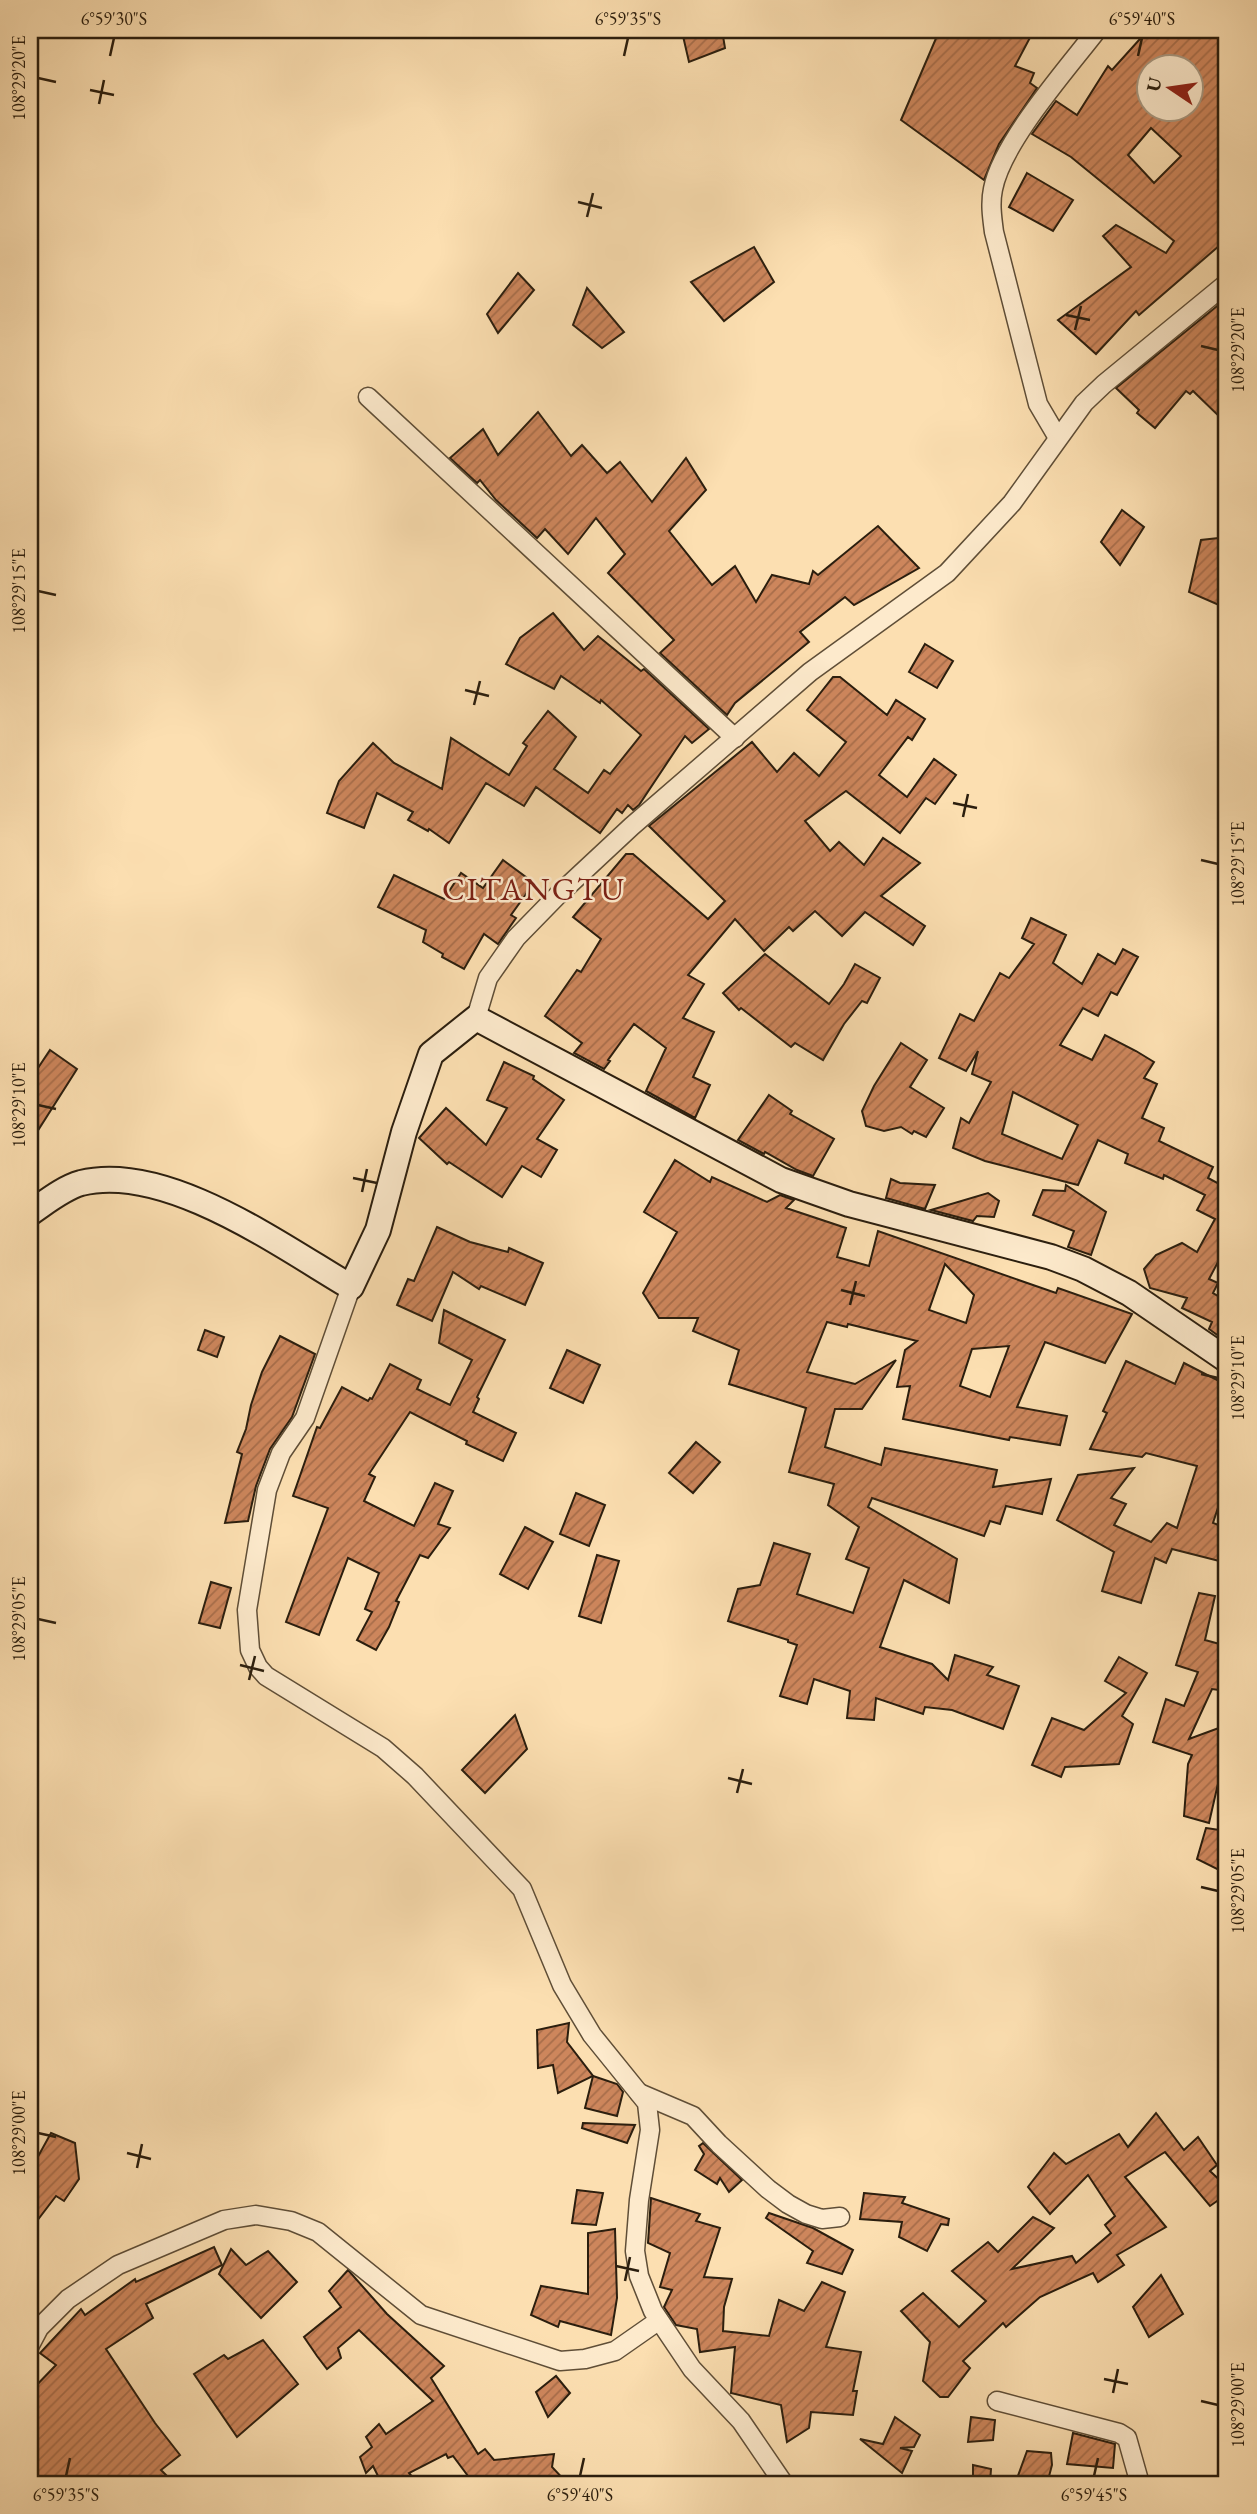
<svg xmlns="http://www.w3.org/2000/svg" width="1257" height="2514" viewBox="0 0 1257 2514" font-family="'EB Garamond',serif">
	<defs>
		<pattern id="building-hatch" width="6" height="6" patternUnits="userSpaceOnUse" patternTransform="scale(1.75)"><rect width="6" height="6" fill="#cd865c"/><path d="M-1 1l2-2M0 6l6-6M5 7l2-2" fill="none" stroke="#a76d4a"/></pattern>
	</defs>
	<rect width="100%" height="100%" fill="#fcdfb1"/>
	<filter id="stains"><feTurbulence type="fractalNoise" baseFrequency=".00286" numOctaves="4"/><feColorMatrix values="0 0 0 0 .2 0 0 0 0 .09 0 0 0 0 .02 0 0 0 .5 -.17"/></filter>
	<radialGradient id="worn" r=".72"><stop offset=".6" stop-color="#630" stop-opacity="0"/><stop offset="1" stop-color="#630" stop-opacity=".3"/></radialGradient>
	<g fill="url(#building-hatch)" stroke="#2b1e0e" stroke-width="2" fill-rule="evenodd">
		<path d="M705 30H722L725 48 689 62 683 36Z"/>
		<path d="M945 30H1034L1015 66 1034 73 1030 83 1037 88 999 144 984 180 901 120 937 36 941 37Z"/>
		<path d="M1148 30H1227V239L1139 315 1136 311 1096 354 1058 320 1131 267 1103 236 1116 225 1166 253 1174 241 1071 157 1032 134 1056 101 1077 115 1108 66 1112 70ZM1149 66H1191V108H1149ZM1151 128 1181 156 1154 183 1128 155Z"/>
		<path d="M1027 173 1073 200 1053 231 1009 207Z"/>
		<path d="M754 247 774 282 724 321 691 282Z"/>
		<path d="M518 273 534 290 498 333 487 314Z"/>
		<path d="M587 288 624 332 602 348 573 325Z"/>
		<path d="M1227 298V424L1193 391 1190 394 1186 391 1155 428 1137 413 1139 410 1116 388Z"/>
		<path d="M538 412 571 456 582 445 607 473 620 462 652 502 686 458 706 490 669 531 712 585 735 566 756 602 772 575 809 584 813 571 818 575 878 526 919 568 854 605 845 597 800 632 809 642 735 703 727 715 660 653 674 640 608 573 625 554 596 518 568 554 545 529 537 538 496 500 480 480 477 483 450 458 483 429 498 455Z"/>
		<path d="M1122 510 1144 527 1120 565 1101 542Z"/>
		<path d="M1227 537V539L1219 605 1189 592 1201 540Z"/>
		<path d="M553 613 584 650 598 636 641 671 644 669 709 729 692 743 685 736 639 805 633 810 628 805 622 813 617 809 600 833 536 787 524 806 486 783 449 843 429 829 428 831 408 820 413 812 377 793 364 828 327 813 339 781 373 743 394 763 442 789 451 738 509 775 527 746 523 743 548 711 576 737 554 769 588 793 604 770 610 774 641 735 601 700 600 703 561 676 554 689 506 664 520 638Z"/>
		<path d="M925 644 953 661 937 688 909 672Z"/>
		<path d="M833 677H840L887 715 896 700 925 719 912 740 908 737 879 775 907 797 934 759 956 775 935 804 926 798 900 833 846 791 805 821 830 851 839 842 864 865 883 838 920 863 881 896 925 926 913 945 865 912 842 936 815 911 793 931 789 927 764 951 735 919 688 975 704 984 683 1018 714 1032 693 1077 710 1085 695 1118 646 1091 666 1048 634 1024 608 1060 610 1061 604 1069 574 1053 582 1043 545 1016 577 970 581 972 601 939 573 917 626 854H633L708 919 725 901 649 826 752 742 777 772 794 753 819 776 846 742 807 710Z"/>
		<path d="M503 860 534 883 511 915 516 918 498 944 484 934 464 969 442 957 443 954 423 942 426 930 378 907 394 875 444 899 461 873 483 888Z"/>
		<path d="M1031 918 1066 935 1053 963 1082 984 1098 954 1115 964 1123 949 1138 957 1117 995 1111 992 1098 1016 1083 1008 1060 1045 1092 1060 1105 1035 1136 1051 1154 1062 1144 1078 1157 1084 1142 1118 1164 1128 1159 1141 1213 1167 1208 1178 1227 1188V1245L1209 1279 1218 1283 1213 1293 1225 1300 1227 1296V1342L1209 1329 1212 1322 1182 1308 1187 1298 1150 1288 1144 1269 1156 1255 1182 1243 1197 1252 1215 1219 1197 1210 1205 1195 1164 1175 1163 1179 1125 1163 1128 1154 1098 1140 1078 1185 985 1161 953 1148 961 1118 969 1123 991 1082 972 1074 978 1051 966 1071 939 1058 960 1014 974 1021 1000 973 1009 978 1034 944 1022 938ZM1013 1092 1078 1125 1062 1159 1002 1134Z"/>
		<path d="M765 954 829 1004 844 984 855 964 880 978 867 1003 862 1001 844 1024 823 1060 795 1043 791 1047 741 1008 739 1010 723 993Z"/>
		<path d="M901 1043 927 1060 910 1087 944 1108 926 1137 914 1131 912 1134 901 1127 884 1131 866 1126 862 1111 874 1086Z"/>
		<path d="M50 1050 77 1069 30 1143V1080Z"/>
		<path d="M504 1062 534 1076 533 1079 564 1100 537 1139 557 1150 541 1177 522 1166 502 1197 449 1162 447 1164 419 1138 446 1108 486 1145 507 1108 487 1100Z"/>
		<path d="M769 1095 792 1111 790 1114 834 1139 813 1176 797 1170 765 1152 764 1154 738 1140Z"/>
		<path d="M675 1160 710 1182 712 1177 767 1202 780 1195 794 1200 786 1208 846 1228 837 1257 869 1266 878 1231 1056 1293 1058 1288 1132 1314 1105 1363 1045 1342 1017 1407 1067 1416 1060 1445 1010 1437 1009 1440 903 1419 910 1386 897 1387 905 1350 917 1341 848 1324 847 1327 827 1322 807 1372 855 1384 896 1360 862 1409H835L825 1447 881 1465 885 1448 997 1470 993 1487 1051 1479 1042 1514 1006 1506 1000 1524 990 1521 984 1536 872 1498 868 1507 957 1559 949 1603 904 1580 880 1647 932 1664 948 1680 955 1655 993 1667 987 1675 1019 1686 1003 1729 952 1710 925 1707 923 1714 876 1698 874 1720 847 1718 850 1691 814 1679 807 1704 780 1696 797 1645 788 1642V1640L728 1621 738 1589 760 1585 774 1543 810 1554 797 1594 853 1613 869 1568 846 1559 859 1527 828 1505 834 1484 789 1472 806 1408 729 1384 739 1350 693 1331 698 1318H659L643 1293 677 1232 644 1212ZM945 1264 974 1295 966 1323 929 1310ZM1009 1346 990 1397 960 1386 972 1349Z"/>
		<path d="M891 1179 900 1183 935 1185 925 1209 886 1198Z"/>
		<path d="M1066 1185 1106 1212 1091 1255 1068 1247 1074 1231 1033 1215 1043 1190 1065 1191Z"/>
		<path d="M988 1193 999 1201 994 1217 977 1216 973 1221 931 1210Z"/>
		<path d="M437 1227 470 1242 508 1252 509 1248 543 1263 525 1305 481 1286 479 1289 453 1272 432 1321 397 1305 408 1279 414 1281Z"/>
		<path d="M444 1310 505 1340 477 1397 479 1399 473 1412 516 1433 503 1461 466 1444 467 1441 410 1412 369 1474 375 1477 364 1501 414 1526 435 1483 453 1491 438 1524 450 1528 428 1558 420 1555 396 1601 399 1602 389 1627 376 1650 357 1640 372 1612 365 1609 379 1573 348 1558 319 1635 286 1622 328 1508 293 1496 317 1427 320 1428 342 1387 368 1401 370 1398 372 1399 390 1364 421 1380 417 1389 450 1405 472 1360 439 1343Z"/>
		<path d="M205 1330 224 1337 217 1357 198 1350Z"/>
		<path d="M280 1336 315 1354 292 1417 270 1449 256 1486 248 1521 225 1523 242 1454 237 1452 246 1429 251 1405 262 1372Z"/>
		<path d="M567 1350 600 1365 583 1403 550 1388Z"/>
		<path d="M1126 1361 1175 1384 1184 1363 1227 1385V1480L1213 1523 1227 1528V1563L1172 1549 1166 1563 1155 1558 1141 1603 1102 1591 1114 1552 1057 1520 1078 1475 1134 1468 1111 1498 1126 1504 1114 1525 1151 1542 1167 1523 1177 1528 1197 1466 1146 1453 1142 1457 1090 1449 1107 1413 1103 1411Z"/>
		<path d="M696 1442 720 1462 693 1493 669 1473Z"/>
		<path d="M576 1493 605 1505 589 1546 560 1534Z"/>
		<path d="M525 1527 553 1542 528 1589 500 1574Z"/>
		<path d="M597 1555 619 1561 601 1623 579 1616Z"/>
		<path d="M211 1582 231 1588 220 1628 199 1623Z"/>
		<path d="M1199 1593 1215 1596 1205 1640 1227 1646V1691L1212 1689 1189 1739 1227 1725V1764L1220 1775 1209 1823 1184 1816 1188 1764 1192 1755 1153 1742 1166 1699 1184 1706 1198 1672 1176 1665Z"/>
		<path d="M1119 1657 1147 1673 1122 1716 1133 1724 1119 1764 1065 1767 1061 1777 1032 1765 1052 1718 1084 1730 1126 1693 1105 1681Z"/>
		<path d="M515 1715 527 1749 485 1793 462 1770Z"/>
		<path d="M1206 1828 1227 1831V1874L1197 1859Z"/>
		<path d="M569 2023 567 2042 593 2076 558 2093 553 2065 538 2068 537 2030Z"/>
		<path d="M593 2076 617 2084 623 2092 617 2116 585 2108Z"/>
		<path d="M1156 2113 1184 2150 1198 2137 1217 2165 1210 2171 1227 2187V2194L1210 2206 1165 2152 1125 2177 1166 2227 1117 2255 1124 2265 1098 2282 1093 2273 1040 2297 1006 2327 1003 2323 963 2361 970 2368 948 2397H940L923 2381 930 2342 901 2311 923 2293 959 2327 986 2301 952 2271 988 2242 998 2252 1033 2217 1054 2228 1012 2269 1072 2256 1076 2263 1111 2233 1105 2225 1115 2216 1088 2175 1050 2214 1028 2187 1054 2153 1066 2164 1119 2134 1128 2147Z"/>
		<path d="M583 2123 635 2125 627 2143 582 2128Z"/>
		<path d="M51 2133 75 2143 79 2179 64 2201 56 2196 30 2230V2171Z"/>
		<path d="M703 2143 742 2180 729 2192 720 2178 717 2184 695 2170 704 2154 699 2146Z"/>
		<path d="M577 2190 603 2193 596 2225 572 2223Z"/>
		<path d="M864 2193 905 2197 902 2203 949 2219 948 2225 941 2224 927 2251 899 2237 902 2222 860 2219Z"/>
		<path d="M651 2198 700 2214 696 2221 720 2228 704 2277 732 2279 724 2307 723 2331 769 2336 779 2300 804 2311 822 2282 845 2292 826 2347 861 2352 853 2391H857L853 2415 811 2412 809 2428 787 2442 781 2405 731 2393 735 2347 700 2352 697 2329 676 2325 664 2307 672 2290 660 2287 670 2253 648 2243Z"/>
		<path d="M769 2213 813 2228 853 2250 842 2274 807 2263 813 2251 766 2218Z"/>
		<path d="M615 2229 617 2298 611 2335 560 2321 558 2327 531 2315 541 2286 588 2294V2233Z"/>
		<path d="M214 2247 222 2265 146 2304 153 2318 106 2349 155 2423 180 2455 161 2470 175 2484H45L30 2470V2392L56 2365 40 2353 81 2309 85 2315 135 2279 136 2282Z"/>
		<path d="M231 2249 246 2265 268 2251 297 2282 261 2318 219 2274Z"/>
		<path d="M348 2270 387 2314 444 2366 431 2378 478 2454 485 2449 494 2460 554 2454 552 2467 568 2484H474L453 2456 448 2458 446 2454 409 2473 418 2484H382L373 2466 366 2473 360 2457 372 2447 366 2437 379 2424 386 2434 433 2401 359 2330 338 2348 341 2358 327 2369 317 2356 304 2337 341 2307 329 2291Z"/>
		<path d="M1161 2275 1183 2314 1149 2337 1133 2307Z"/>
		<path d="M263 2340 298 2384 237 2437 194 2374 224 2355 228 2359Z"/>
		<path d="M556 2376 570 2393 548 2417 536 2392Z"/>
		<path d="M895 2417 920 2435 914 2447 900 2448 912 2451 902 2473 860 2439 883 2444Z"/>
		<path d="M971 2417 995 2420 993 2440 968 2442Z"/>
		<path d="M1073 2433 1115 2444 1113 2468 1067 2464Z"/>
		<path d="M1027 2451 1051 2453 1052 2465 1047 2484H1015Z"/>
		<path d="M973 2465 991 2469 990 2484H973Z"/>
	</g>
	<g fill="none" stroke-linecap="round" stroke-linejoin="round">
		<defs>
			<g id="street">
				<path d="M368 397 735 738"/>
				<path d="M1058 438 1038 404 994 232C992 217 990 203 993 189 1002 142 1067 69 1097 30"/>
				<path d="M476 1018 488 978 516 938 558 895 632 826 810 672 947 573 1012 503 1084 403 1104 384 1227 283"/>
				<path d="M351 1287 305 1418 281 1453 267 1490 247 1610 250 1650 258 1667 266 1676 383 1748 415 1776 522 1889 562 1985 592 2035 647 2103 650 2130 639 2200 635 2251 639 2276 653 2311 692 2369 741 2421 784 2484"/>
				<path d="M639 2093 693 2116 719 2144 768 2189 788 2204 806 2214 822 2219 840 2217"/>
				<path d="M30 2345 39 2328 68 2299 118 2265 224 2220 256 2215 291 2221 318 2232 421 2315 560 2361 585 2359 615 2351 658 2321"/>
				<path d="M997 2401 1119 2433 1127 2438 1140 2484"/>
			</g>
			<path id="secondary" d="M30 1213C45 1203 63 1188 81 1183 166 1162 281 1246 351 1287L378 1230 404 1132 431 1054 476 1018 781 1180 849 1204 1051 1257 1083 1269 1129 1293 1227 1360"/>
		</defs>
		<use href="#street" stroke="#5f4e37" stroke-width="21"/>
		<use href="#secondary" stroke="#2b1e0e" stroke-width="28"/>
		<use href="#street" stroke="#fdeacc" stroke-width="18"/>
		<use href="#secondary" stroke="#fdeacc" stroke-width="24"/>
	</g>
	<path fill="none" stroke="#2b1e0e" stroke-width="2.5" d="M110 56 114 38M624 56 628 38M1138 56 1142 38M38 78 56 82M90 90 114 95M99 104 104 80M578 202 602 208M587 217 593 193M1066 315 1090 320M1075 330 1081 306M1201 346 1218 350M38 591 56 595M465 690 489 696M474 705 480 681M953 803 977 808M963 817 968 794M1201 860 1218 864M38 1105 56 1109M353 1178 377 1183M362 1192 367 1169M841 1290 865 1296M850 1305 856 1281M1201 1374 1218 1378M38 1619 56 1623M240 1665 264 1671M249 1680 255 1656M728 1778 752 1784M737 1793 743 1769M1201 1887 1218 1891M38 2133 56 2137M127 2153 151 2159M137 2168 142 2144M616 2266 639 2271M625 2281 630 2257M1104 2379 1128 2384M1113 2393 1118 2369M1201 2401 1218 2405M66 2476 70 2458M580 2476 584 2458M1094 2476 1098 2458"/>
	<g text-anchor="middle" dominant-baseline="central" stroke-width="5" stroke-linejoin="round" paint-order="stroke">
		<g font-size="32" letter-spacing="2" fill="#7a1f14" stroke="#fdeacc">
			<text x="534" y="889">CITANGTU</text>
		</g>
	</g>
	<rect width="1257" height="2514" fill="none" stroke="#fcdfb1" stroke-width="77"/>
	<g transform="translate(1170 88) rotate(283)"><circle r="33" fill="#fdeacc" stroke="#a99880" stroke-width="2"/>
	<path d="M0-5L12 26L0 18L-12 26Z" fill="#8f2418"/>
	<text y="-10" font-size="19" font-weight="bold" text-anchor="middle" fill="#2b1e0e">U</text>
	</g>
	<rect x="38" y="38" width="1180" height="2438" fill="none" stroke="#2b1e0e" stroke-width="2.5"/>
	<g font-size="18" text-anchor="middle" fill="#2b1e0e">
		<text x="114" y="25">6°59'30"S</text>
		<text x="628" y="25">6°59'35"S</text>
		<text x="1142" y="25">6°59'40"S</text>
		<text transform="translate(19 78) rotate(-90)" y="6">108°29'20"E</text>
		<text transform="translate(1238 350) rotate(-90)" y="6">108°29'20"E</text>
		<text transform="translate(19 591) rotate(-90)" y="6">108°29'15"E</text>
		<text transform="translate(1238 864) rotate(-90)" y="6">108°29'15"E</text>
		<text transform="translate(19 1105) rotate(-90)" y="6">108°29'10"E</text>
		<text transform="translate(1238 1378) rotate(-90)" y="6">108°29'10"E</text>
		<text transform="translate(19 1619) rotate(-90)" y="6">108°29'05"E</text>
		<text transform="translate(1238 1891) rotate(-90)" y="6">108°29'05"E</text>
		<text transform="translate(19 2133) rotate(-90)" y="6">108°29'00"E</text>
		<text transform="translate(1238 2405) rotate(-90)" y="6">108°29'00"E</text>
		<text x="66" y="2501">6°59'35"S</text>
		<text x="580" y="2501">6°59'40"S</text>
		<text x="1094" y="2501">6°59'45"S</text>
	</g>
	<rect width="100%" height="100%" filter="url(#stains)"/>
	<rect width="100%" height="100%" fill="url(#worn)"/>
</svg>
